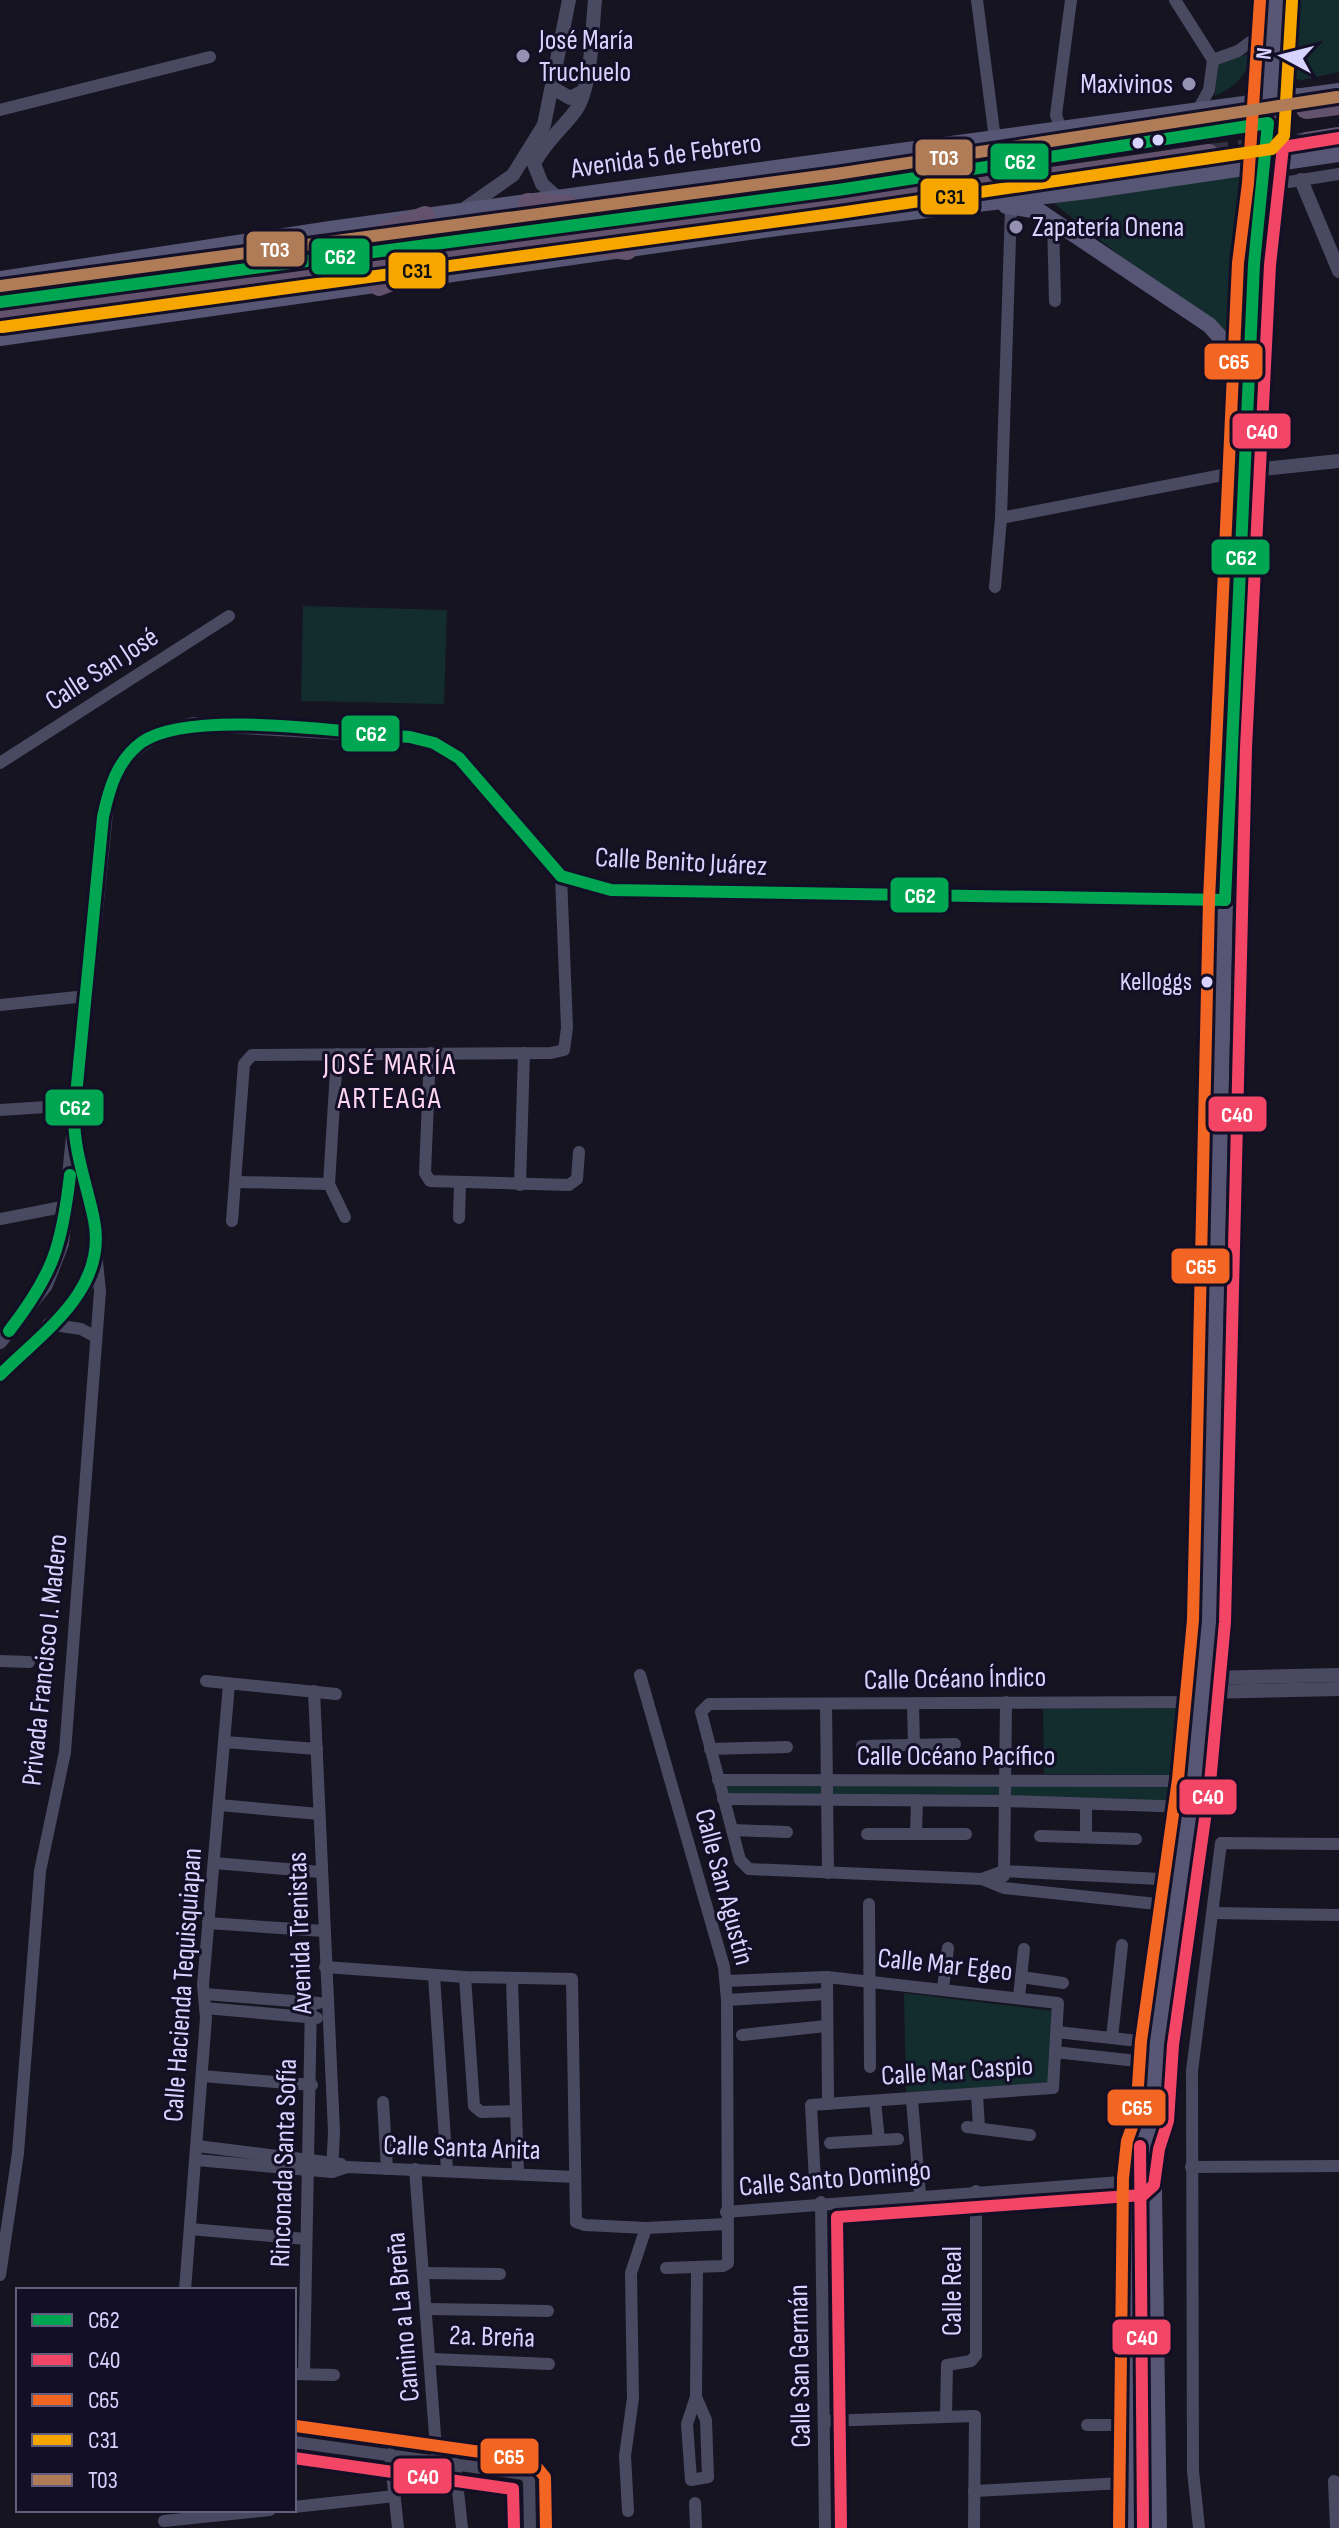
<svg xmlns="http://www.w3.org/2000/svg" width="1339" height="2528" viewBox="0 0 1339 2528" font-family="'Sofia Sans Condensed',sans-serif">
	<rect width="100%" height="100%" fill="#161421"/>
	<g fill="#132c2d">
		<path d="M1290 0H1339V72L1302 80 1285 78Z"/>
		<path d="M1254 53C1245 76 1237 86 1215 96L1218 61Z"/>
		<path d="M1241 174 1234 345 1053 203Z"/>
		<path d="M303 606 447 610 444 704 301 701Z"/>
		<path d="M1186 1708 1185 1775 1044 1774 1043 1709Z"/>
		<path d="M1179 1784 1178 1803 725 1795 723 1786Z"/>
		<path d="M904 1993 1054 2011 1048 2083 906 2092Z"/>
	</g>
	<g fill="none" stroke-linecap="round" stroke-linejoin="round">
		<g stroke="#333142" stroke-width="20" stroke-dasharray="20 10" stroke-linecap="butt">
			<path d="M1199 120 1274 112"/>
			<path d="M1209 154 1307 142"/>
		</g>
		<g stroke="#4a4962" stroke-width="12">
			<path d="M977 0 995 139"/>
			<path d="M1175 0 1213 60 1209 90 1198 110"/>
			<path d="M1213 60 1238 51 1261 34"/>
			<path d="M0 110 210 57"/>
			<path d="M1061 130 1056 115 1071 0"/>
			<path d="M1289 182 1339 174"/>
			<path d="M1053 220 1055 301"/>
			<path d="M1001 518 1243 471"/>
			<path d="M995 587 1001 518 1011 207"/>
			<path d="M0 763 229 616"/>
			<path d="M0 1005 87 996"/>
			<path d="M430 1053 425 1173 430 1181 569 1185 577 1179 579 1152"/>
			<path d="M0 1110 77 1105"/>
			<path d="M237 1182 329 1184"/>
			<path d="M329 1184 337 1054"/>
			<path d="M329 1184 345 1217"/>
			<path d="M520 1185 524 1053"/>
			<path d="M459 1218 460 1183"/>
			<path d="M0 1219 67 1206"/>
			<path d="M232 1221 244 1064 252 1055 551 1053 564 1050 567 1028 561 876"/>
			<path d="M48 1324 81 1329 96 1337"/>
			<path d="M0 1661 29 1662"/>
			<path d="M640 1675 724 1967 727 2000 728 2263 723 2266 666 2268"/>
			<path d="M206 1681 336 1694"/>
			<path d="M314 1691 334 2132 332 2172"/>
			<path d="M826 1704 828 1873"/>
			<path d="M913 1704 914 1745"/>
			<path d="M225 1742 317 1749"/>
			<path d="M862 1746 955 1744"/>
			<path d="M710 1749 787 1747"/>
			<path d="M718 1780 1194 1781"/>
			<path d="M723 1799 1005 1801 1190 1807"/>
			<path d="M219 1805 319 1814"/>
			<path d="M732 1830 787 1832"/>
			<path d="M867 1834H966"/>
			<path d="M916 1834 917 1800"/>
			<path d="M1040 1836 1136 1839"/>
			<path d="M1086 1837V1804"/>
			<path d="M214 1863 321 1872"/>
			<path d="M1004 1876 1006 1702"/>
			<path d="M982 1879 1004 1871 1179 1880"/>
			<path d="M869 1904 870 2067"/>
			<path d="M1176 1906 1004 1888 982 1879 749 1869 740 1860 701 1712 709 1704 1203 1702"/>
			<path d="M1213 1913 1339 1915"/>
			<path d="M208 1923 324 1931"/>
			<path d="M325 1967 465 1977 572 1979 576 2222 585 2225 646 2228 727 2224"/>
			<path d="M434 1976 447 2170"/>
			<path d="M465 1977 474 2106 481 2112 516 2111"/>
			<path d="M827 1977 828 2104"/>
			<path d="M1021 1977 1063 1983"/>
			<path d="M512 1979 518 2174"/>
			<path d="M726 1981 827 1977 1058 2003 1053 2088 811 2105 815 2182"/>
			<path d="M943 1988 948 1948"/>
			<path d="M204 1994 319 2003"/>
			<path d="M1019 1997 1024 1949"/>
			<path d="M727 2000 827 1994"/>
			<path d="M205 2008 317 2018"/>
			<path d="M1057 2032 1157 2043"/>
			<path d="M742 2035 826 2026"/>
			<path d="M1112 2038 1122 1945"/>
			<path d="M1055 2052 1155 2063"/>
			<path d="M202 2076 312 2085"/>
			<path d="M977 2094 979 2128"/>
			<path d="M912 2100 920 2195"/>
			<path d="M875 2101 879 2140"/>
			<path d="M383 2102 387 2169"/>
			<path d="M967 2127 1030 2135"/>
			<path d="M830 2143 898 2139"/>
			<path d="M197 2146 341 2164"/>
			<path d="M196 2160 332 2172 347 2167 574 2177"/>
			<path d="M1191 2167 1339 2166"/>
			<path d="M415 2169 437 2462"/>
			<path d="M821 2202 825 2528"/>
			<path d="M726 2212 1146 2180"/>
			<path d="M190 2229 306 2239"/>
			<path d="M424 2273 500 2274"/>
			<path d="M0 2275 18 2153 40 1871 65 1752 100 1291 97 1262"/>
			<path d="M185 2290 206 2018 203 1985 229 1684"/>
			<path d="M428 2309 548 2311"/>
			<path d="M432 2359 549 2364"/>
			<path d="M294 2374 334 2375"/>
			<path d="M304 2374 311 2002"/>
			<path d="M696 2397 706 2420 708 2477 691 2480 687 2424Z"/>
			<path d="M696 2397 697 2267"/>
			<path d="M946 2415 947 2365 971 2361 976 2355V2191"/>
			<path d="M825 2421 975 2416 974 2528"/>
			<path d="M1087 2425H1136"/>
			<path d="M294 2442 524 2474 529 2480 530 2528"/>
			<path d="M390 2454 398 2528"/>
			<path d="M455 2464 462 2528"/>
			<path d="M1334 2481 1336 2528"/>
			<path d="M974 2491 1160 2481"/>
			<path d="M695 2503 696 2528"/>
			<path d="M294 2507 395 2496"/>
			<path d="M628 2511 625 2456 633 2398 631 2273 646 2228"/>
			<path d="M164 2521 270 2510"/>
			<path d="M1199 2528 1193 2471 1192 2071 1221 1843 1339 1844"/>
		</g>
		<g stroke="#4a4962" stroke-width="14">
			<path d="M553 88 570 98 584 91"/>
			<path d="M1301 180 1339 271"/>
			<path d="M559 199 542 184 534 164C544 143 562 129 576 110 592 87 592 28 595 0"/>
			<path d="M463 210 513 175 544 125 569 0"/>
			<path d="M1243 471 1339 461"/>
			<path d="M0 1342 46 1285 62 1244 108 793C122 751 151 734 193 724L410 737 434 743 459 758 561 876 611 890 1225 900"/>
			<path d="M0 1375 78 1297C115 1252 88 1201 77 1150"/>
			<path d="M1205 1678 1339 1675"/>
			<path d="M1204 1692 1339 1689"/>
		</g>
		<g stroke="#575674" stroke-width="16">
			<path d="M1297 96C1281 109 1282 133 1285 151L1298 160"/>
			<path d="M1006 206 1039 211 1209 325 1231 349 1246 379"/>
			<path d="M1253 215 1254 125 1265 0"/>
			<path d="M0 279 330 229 1339 91"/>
			<path d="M0 338 785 227 1088 191 1339 154"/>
			<path d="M1153 2124 1159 2528"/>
			<path d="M1135 2528 1139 2180 1143 2145 1152 2119 1157 2043 1194 1781 1209 1621 1225 900 1254 264 1264 185 1276 0"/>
		</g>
		<g stroke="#62526e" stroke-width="20">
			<path d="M1306 109 1339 105"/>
			<path d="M1307 142 1339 137"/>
			<path d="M528 203 568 205"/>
			<path d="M384 232 425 216"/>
			<path d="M595 246 627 250"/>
			<path d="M379 286 416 272"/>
			<path d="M0 293 249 255 326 248 944 162 1199 120"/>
			<path d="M0 319C217 293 433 261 650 231 836 206 1023 183 1209 154"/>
		</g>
		<defs>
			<g id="bus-1">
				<path d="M0 302 838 190 1268 123 1254 264 1225 900"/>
				<path d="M9 1331C53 1274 62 1246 70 1175"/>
				<path d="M0 1375C44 1331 108 1289 94 1220 87 1185 74 1153 74 1116L103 817C109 789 117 760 142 742 191 708 348 733 410 737L434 743 459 758 561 876 611 890 1225 900"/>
			</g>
			<g id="bus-2">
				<path d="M1140 2146 1143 2528"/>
				<path d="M294 2458 513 2489 514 2528"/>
				<path d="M841 2528 837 2217 1143 2195 1154 2185 1159 2149 1168 2121 1173 2045 1210 1783 1225 1622 1246 748 1270 265 1283 147 1339 138"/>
			</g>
			<g id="bus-3">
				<path d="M296 2426 530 2459 545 2477 546 2528"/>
				<path d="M1119 2528 1123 2178 1127 2141 1136 2116 1141 2041 1178 1779 1193 1620 1209 900 1238 263 1248 183 1260 0"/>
			</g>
			<path id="bus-4" d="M2 327 839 213 1272 149 1284 136 1292 1"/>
			<path id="bus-5" d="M0 286 836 174 1337 97"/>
		</defs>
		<use href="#bus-1" stroke="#130f26" stroke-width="18"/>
		<use href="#bus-2" stroke="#130f26" stroke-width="18"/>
		<use href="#bus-3" stroke="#130f26" stroke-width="18"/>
		<use href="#bus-4" stroke="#130f26" stroke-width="18"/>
		<use href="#bus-5" stroke="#130f26" stroke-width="18"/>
		<use href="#bus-1" stroke="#00a651" stroke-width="12"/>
		<use href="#bus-2" stroke="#f34667" stroke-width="12"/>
		<use href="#bus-3" stroke="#f26522" stroke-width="12"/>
		<use href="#bus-4" stroke="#f7a600" stroke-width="12"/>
		<use href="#bus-5" stroke="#b07c57" stroke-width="12"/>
	</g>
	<g fill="#9591b1" stroke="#130f26" stroke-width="3">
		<circle cx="523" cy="56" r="8"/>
		<circle cx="1189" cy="84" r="8"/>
		<circle cx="1016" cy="227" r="8"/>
	</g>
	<g fill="#d9d4ff" stroke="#130f26" stroke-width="3">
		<circle cx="1158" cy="140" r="7"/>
		<circle cx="1138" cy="143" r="7"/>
		<circle cx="1207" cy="982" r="7"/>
	</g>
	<g text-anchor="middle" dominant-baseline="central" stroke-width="6" stroke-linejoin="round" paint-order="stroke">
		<g font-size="26" fill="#d9d4ff" stroke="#130f26" text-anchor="end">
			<text x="1192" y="982">Kelloggs</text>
		</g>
		<g font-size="28" fill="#d9d4ff" stroke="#130f26" text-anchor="start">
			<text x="539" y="40">José María<tspan x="539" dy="32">Truchuelo</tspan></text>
			<text x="1173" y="84" text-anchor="end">Maxivinos</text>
			<text x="1032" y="227">Zapatería Onena</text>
		</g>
		<g font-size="28" fill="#d9d4ff" stroke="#130f26">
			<text transform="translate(666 156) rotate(-8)">Avenida 5 de Febrero</text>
			<text transform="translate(102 669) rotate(-33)">Calle San José</text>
			<text transform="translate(681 862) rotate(3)">Calle Benito Juárez</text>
			<text transform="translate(45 1660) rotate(-84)">Privada Francisco I. Madero</text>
			<text transform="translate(955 1679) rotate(-1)">Calle Océano Índico</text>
			<text x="956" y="1756">Calle Océano Pacífico</text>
			<text transform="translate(724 1887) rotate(75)">Calle San Agustín</text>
			<text transform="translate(300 1933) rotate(-92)">Avenida Trenistas</text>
			<text transform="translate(945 1965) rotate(6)">Calle Mar Egeo</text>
			<text transform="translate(183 1985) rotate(-86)">Calle Hacienda Tequisquiapan</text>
			<text transform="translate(957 2071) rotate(-4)">Calle Mar Caspio</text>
			<text transform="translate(462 2148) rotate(2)">Calle Santa Anita</text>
			<text transform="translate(284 2163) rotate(-88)">Rinconada Santa Sofía</text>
			<text transform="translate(835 2179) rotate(-5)">Calle Santo Domingo</text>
			<text transform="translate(952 2291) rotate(-90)">Calle Real</text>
			<text transform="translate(403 2317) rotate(-95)">Camino a La Breña</text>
			<text transform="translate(492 2337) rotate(2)">2a. Breña</text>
			<text transform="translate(800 2366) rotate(-91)">Calle San Germán</text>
		</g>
		<g font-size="30" letter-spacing="2" fill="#ffd6f0" stroke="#130f26">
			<text x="390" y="1065">JOSÉ MARÍA<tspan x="390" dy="34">ARTEAGA</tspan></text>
		</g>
	</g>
	<g stroke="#130f26" stroke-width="3">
		<rect x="914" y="138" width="60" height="39" rx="8" fill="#b07c57"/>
		<rect x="989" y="142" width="61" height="39" rx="8" fill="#00a651"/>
		<rect x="919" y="177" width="61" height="39" rx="8" fill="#f7a600"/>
		<rect x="245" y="230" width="61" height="38" rx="8" fill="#b07c57"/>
		<rect x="310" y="237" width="61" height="39" rx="8" fill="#00a651"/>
		<rect x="387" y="251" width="60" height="39" rx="8" fill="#f7a600"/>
		<rect x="1203" y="342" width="61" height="39" rx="8" fill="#f26522"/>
		<rect x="1231" y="412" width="61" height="38" rx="8" fill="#f34667"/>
		<rect x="1210" y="538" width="61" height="38" rx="8" fill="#00a651"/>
		<rect x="340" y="714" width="61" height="39" rx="8" fill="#00a651"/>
		<rect x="889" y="876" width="61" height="38" rx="8" fill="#00a651"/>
		<rect x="44" y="1088" width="61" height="39" rx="8" fill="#00a651"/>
		<rect x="1207" y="1095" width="61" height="38" rx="8" fill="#f34667"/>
		<rect x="1170" y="1247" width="61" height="38" rx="8" fill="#f26522"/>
		<rect x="1178" y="1778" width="60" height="38" rx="8" fill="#f34667"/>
		<rect x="1106" y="2088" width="61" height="39" rx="8" fill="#f26522"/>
		<rect x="1111" y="2318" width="61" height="38" rx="8" fill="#f34667"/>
		<rect x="479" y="2437" width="61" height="38" rx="8" fill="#f26522"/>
		<rect x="392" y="2457" width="61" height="38" rx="8" fill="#f34667"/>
	</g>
	<g font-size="22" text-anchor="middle" font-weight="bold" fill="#fff">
		<text x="944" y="165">T03</text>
		<text x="1020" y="169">C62</text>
		<text x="275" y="257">T03</text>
		<text x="340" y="264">C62</text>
		<text x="1234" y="369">C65</text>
		<text x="1262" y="439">C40</text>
		<text x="1241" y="565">C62</text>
		<text x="371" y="741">C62</text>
		<text x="920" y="903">C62</text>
		<text x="75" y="1115">C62</text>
		<text x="1237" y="1122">C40</text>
		<text x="1201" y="1274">C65</text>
		<text x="1208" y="1804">C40</text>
		<text x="1137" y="2115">C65</text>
		<text x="1142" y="2345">C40</text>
		<text x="509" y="2464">C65</text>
		<text x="423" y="2484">C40</text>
	</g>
	<g font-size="22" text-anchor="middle" font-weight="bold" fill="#111">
		<text x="950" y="204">C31</text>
		<text x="417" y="278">C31</text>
	</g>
	<rect x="16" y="2288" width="280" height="224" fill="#130f26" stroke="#625e7d" stroke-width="2"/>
	<rect x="32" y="2314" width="40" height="12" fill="#00a651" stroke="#625e7d" stroke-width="2"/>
	<text x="88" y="2328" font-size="24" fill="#d9d4ff">C62</text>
	<rect x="32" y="2354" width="40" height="12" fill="#f34667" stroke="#625e7d" stroke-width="2"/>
	<text x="88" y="2368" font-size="24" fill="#d9d4ff">C40</text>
	<rect x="32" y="2394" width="40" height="12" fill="#f26522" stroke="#625e7d" stroke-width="2"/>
	<text x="88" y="2408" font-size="24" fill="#d9d4ff">C65</text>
	<rect x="32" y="2434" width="40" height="12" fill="#f7a600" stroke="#625e7d" stroke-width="2"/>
	<text x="88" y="2448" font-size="24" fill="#d9d4ff">C31</text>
	<rect x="32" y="2474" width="40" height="12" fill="#b07c57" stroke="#625e7d" stroke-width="2"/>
	<text x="88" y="2488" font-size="24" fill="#d9d4ff">T03</text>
	<g transform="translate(1283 56) rotate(277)" stroke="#130f26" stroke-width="6" paint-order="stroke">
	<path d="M0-6L14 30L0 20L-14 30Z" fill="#d9d4ff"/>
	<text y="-12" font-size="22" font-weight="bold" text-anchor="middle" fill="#d9d4ff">N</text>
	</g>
</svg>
